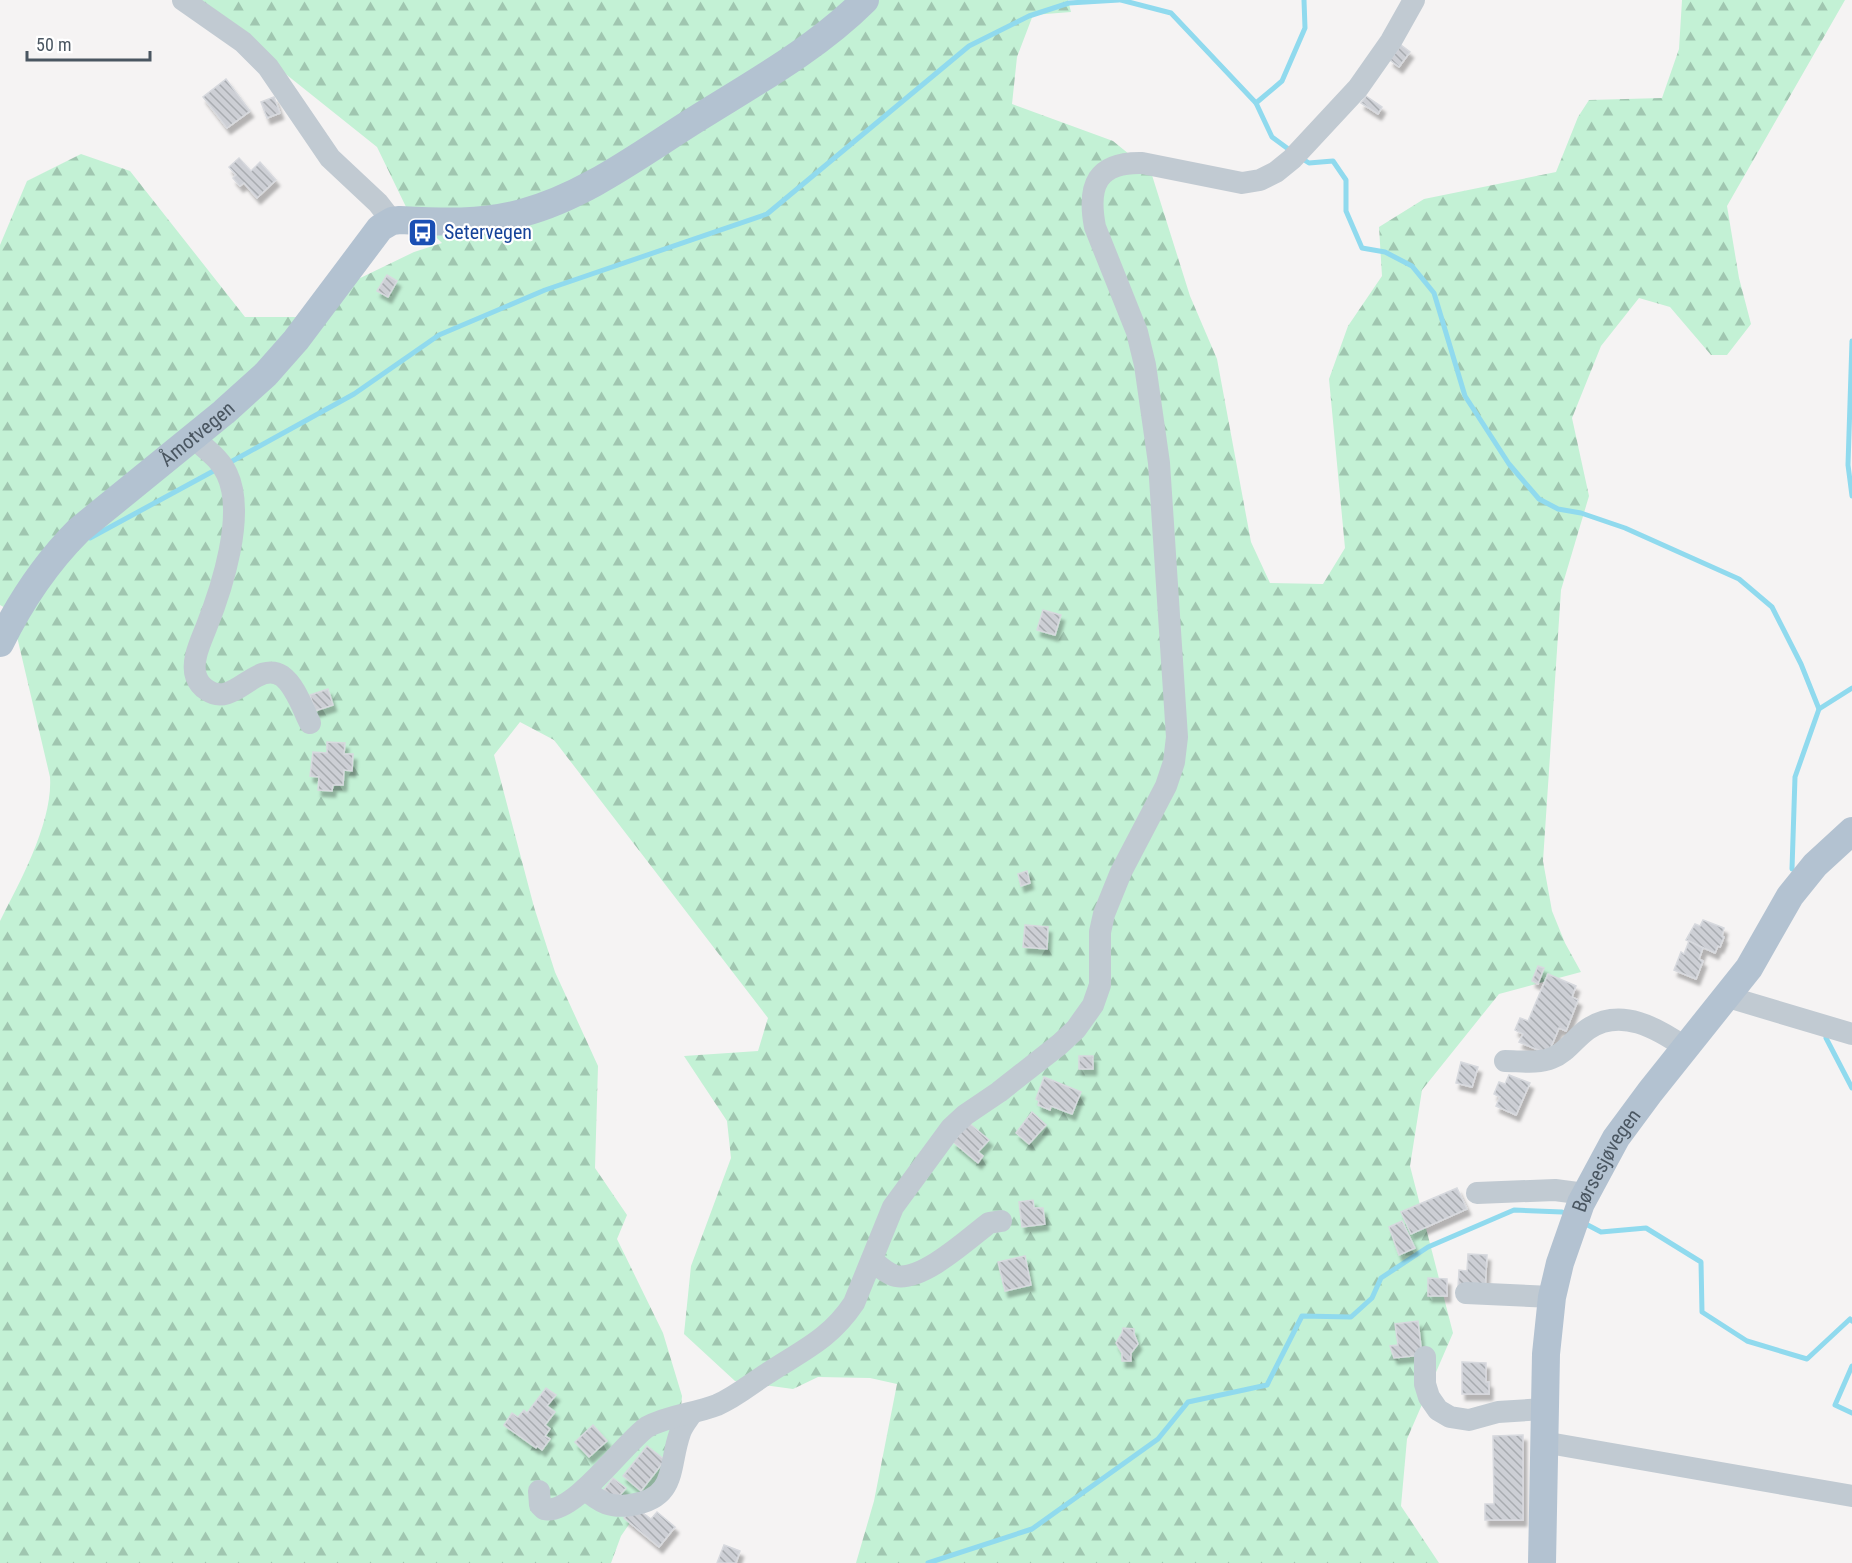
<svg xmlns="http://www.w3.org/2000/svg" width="1852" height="1563" viewBox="0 0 1852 1563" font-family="'Roboto Condensed',sans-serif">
	<defs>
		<pattern id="forest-firs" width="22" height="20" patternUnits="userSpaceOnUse" patternTransform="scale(1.5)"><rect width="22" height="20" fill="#c3f1d5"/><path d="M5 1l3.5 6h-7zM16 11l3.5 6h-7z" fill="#a0c6b0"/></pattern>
		<pattern id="building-back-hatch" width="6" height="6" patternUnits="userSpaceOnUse" patternTransform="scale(1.5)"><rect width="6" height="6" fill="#cdcfd5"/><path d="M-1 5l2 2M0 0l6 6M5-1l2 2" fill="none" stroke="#a8abb0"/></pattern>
		<filter id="shadow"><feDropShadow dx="3.5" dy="6" stdDeviation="1.5" flood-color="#0004"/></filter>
	</defs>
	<rect width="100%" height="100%" fill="#f5f3f3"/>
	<path fill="url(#forest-firs)" d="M193 0H1068L1071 12 1033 15 1017 57 1012 104 1113 141 1151 172 1190 296 1217 359 1251 542 1270 583 1323 584 1345 548 1329 379 1348 326 1382 276 1379 227 1424 199 1556 172 1578 117 1589 100 1662 98 1679 49 1682 0H1845L1727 206 1739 278 1751 324 1727 355H1711L1670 307 1639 298 1601 346 1572 418 1589 496 1561 590 1543 861 1552 911 1565 943 1581 972 1499 994 1422 1090 1410 1166 1453 1333 1407 1439 1401 1506 1439 1563H856L874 1501 897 1384 870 1378 818 1377 793 1389 735 1381 684 1334 691 1266 731 1158 727 1121 684 1056 758 1051 768 1018 554 740 520 722 494 755 534 907 555 972 598 1066 595 1168 627 1215 617 1239 663 1333 682 1396 677 1455 621 1536 611 1563H0V921C20 882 53 822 50 777L11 611 0 605V245L27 181 81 154 130 171 245 317H324L352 282 414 252 442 243 407 209 377 147Z"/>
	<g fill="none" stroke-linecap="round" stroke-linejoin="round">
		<g stroke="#90daee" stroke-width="5">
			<path d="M1121 0 1171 13 1256 103"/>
			<path d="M1291 151 1272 137 1256 103 1282 81 1305 28 1304 0"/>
			<path d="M1301 158 1309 163 1333 161 1346 180V211L1362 248 1385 252 1412 266 1434 293 1465 396 1509 464 1539 499 1558 509 1581 513 1625 528 1739 579 1772 607 1801 664 1819 709 1795 777 1792 869"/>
			<path d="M1852 341 1848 465 1852 496"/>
			<path d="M227 464 354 394 439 335 545 290 767 214 969 46 1029 16 1069 3 1119 0"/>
			<path d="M90 538 219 468"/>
			<path d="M1819 709 1852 688"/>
			<path d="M1826 1038 1852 1088"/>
			<path d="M1582 1222 1601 1232 1646 1228 1701 1262 1702 1312 1747 1341 1807 1359 1850 1319 1852 1321"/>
			<path d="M1852 1366 1835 1405 1852 1413"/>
			<path d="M928 1563 1032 1529 1158 1439 1188 1402 1267 1385 1302 1316 1351 1317 1372 1298 1381 1278 1428 1247 1514 1210 1562 1212 1569 1215"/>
		</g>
	</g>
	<g fill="url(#building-back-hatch)" stroke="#d7d9de" stroke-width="1.5" filter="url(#shadow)">
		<path d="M1401 45 1410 52 1399 67 1390 60Z"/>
		<path d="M226 79 250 111 227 128 203 97Z"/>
		<path d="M1366 96 1382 107 1378 114 1361 103Z"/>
		<path d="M274 97 280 113 267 118 261 102Z"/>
		<path d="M239 158 251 171 260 162 276 180 257 198 244 183 240 186 233 178 236 175 229 167Z"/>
		<path d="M387 275 397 281 388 297 377 291Z"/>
		<path d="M1043 610 1061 615 1055 635 1037 630Z"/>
		<path d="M328 689 333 705 315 711 310 695Z"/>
		<path d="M327 742 345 743 344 754H353L352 771 344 770 343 785H333L332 791 318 790 319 777 310 776 313 752 327 753Z"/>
		<path d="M1027 871 1030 883 1021 886 1018 874Z"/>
		<path d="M1703 920 1724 928 1722 936 1724 937 1720 947 1718 946 1715 953 1686 940 1695 924 1700 926Z"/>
		<path d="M1025 925 1048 927 1047 949 1023 947Z"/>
		<path d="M1689 941 1703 948 1699 959 1703 961 1696 979 1674 970 1681 952 1684 954Z"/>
		<path d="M1538 966 1544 968 1538 984 1532 981Z"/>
		<path d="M1548 974 1576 986 1572 997 1578 1000 1566 1031 1559 1028 1548 1054 1519 1042 1523 1034 1515 1030 1520 1018 1528 1021Z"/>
		<rect x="1079" y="1056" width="14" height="13"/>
		<path d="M1461 1062 1478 1067 1472 1087 1456 1083Z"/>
		<path d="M1509 1075 1530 1083 1516 1115 1496 1106 1500 1097 1494 1094 1499 1082 1505 1084Z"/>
		<path d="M1044 1077 1081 1092 1072 1114 1051 1106 1050 1110 1038 1105 1039 1101 1036 1099Z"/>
		<path d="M1032 1112 1046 1125 1029 1144 1016 1133Z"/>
		<path d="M969 1123 989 1140 978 1152 983 1156 978 1163 953 1142Z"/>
		<path d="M1457 1188 1467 1209 1411 1234 1401 1212Z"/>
		<path d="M1033 1200 1034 1208H1043L1045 1224 1022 1227 1019 1202Z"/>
		<path d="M1402 1221 1415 1248 1399 1255 1389 1227Z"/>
		<path d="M1468 1254 1487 1255 1485 1290 1458 1288 1459 1270 1467 1271Z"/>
		<path d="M1025 1256 1031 1285 1005 1291 998 1262Z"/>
		<path d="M1428 1278 1447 1279V1296H1428Z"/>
		<path d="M1418 1321 1422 1355 1394 1358 1390 1346 1398 1345 1395 1324Z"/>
		<path d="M1123 1328 1134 1329V1334L1138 1344 1131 1353V1361H1122V1353L1116 1343 1122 1333Z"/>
		<path d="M1462 1362 1486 1363V1382H1489V1394H1462Z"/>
		<path d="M546 1388 556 1395 547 1406 555 1412 545 1425 550 1429 545 1436 550 1439 542 1450 537 1446 536 1448 504 1425 512 1413 518 1417 524 1410 527 1413Z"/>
		<path d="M593 1425 607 1441 589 1457 575 1442Z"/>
		<path d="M1523 1435V1520H1485V1504H1494L1493 1436Z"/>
		<path d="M647 1446 665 1460 641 1491 623 1476Z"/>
		<path d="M613 1478 626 1488 615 1501 603 1491Z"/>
		<path d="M631 1510H639L651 1519 657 1512 675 1527 659 1547 624 1518Z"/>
		<path d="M724 1545 740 1551 736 1563H717Z"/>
	</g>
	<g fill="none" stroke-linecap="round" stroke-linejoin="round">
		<g stroke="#c1cad2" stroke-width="22">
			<path d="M183 0 243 42 268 67 330 158 378 203 392 221"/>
			<path d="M193 437C205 449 220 458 227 474 246 514 222 588 206 628 201 641 191 661 196 676 198 682 202 687 207 690 234 709 256 659 282 676 295 685 303 709 310 723"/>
			<path d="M1728 997 1852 1034"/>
			<path d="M1505 1061C1520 1061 1538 1064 1552 1058 1566 1053 1576 1037 1588 1029 1621 1007 1657 1028 1686 1048"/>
			<path d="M1477 1193 1555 1190 1585 1194"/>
			<path d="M872 1260C879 1266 887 1274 896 1276 923 1281 968 1239 989 1223L1001 1221"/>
			<path d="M1466 1293 1552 1297"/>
			<path d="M1425 1357V1384L1429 1397 1438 1410 1450 1417 1469 1420 1498 1412 1544 1409"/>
			<path d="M1543 1442 1852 1496"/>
			<path d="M585 1489C600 1503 611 1508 631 1505 678 1498 668 1466 680 1433 682 1426 688 1419 692 1413"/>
			<path d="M539 1491 540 1505 544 1509C573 1516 623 1444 647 1427 669 1415 694 1414 717 1405 736 1397 752 1383 768 1373 803 1350 830 1339 854 1303L893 1207 951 1128 965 1115 999 1092 1060 1044 1076 1029 1093 1005 1100 985V932L1104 914 1121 872 1166 786 1174 762 1177 737 1159 463 1145 365 1137 332 1095 227C1087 185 1097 162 1142 163L1242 183 1260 180 1276 172 1292 159 1358 88 1391 41 1414 0"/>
		</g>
		<g stroke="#b3c2d1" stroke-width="28">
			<path id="s1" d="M0 643C21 600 45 564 79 530L224 412 266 374 296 340 380 228 392 221 400 220C441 222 482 224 522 213 583 197 638 156 690 123 750 85 815 50 865 0"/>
			<path id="s2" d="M1542 1563 1546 1354 1552 1297 1560 1263 1581 1203 1616 1138 1650 1092 1749 968 1790 896 1815 865 1852 831"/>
		</g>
	</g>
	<defs>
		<symbol id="bus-square" viewBox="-11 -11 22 22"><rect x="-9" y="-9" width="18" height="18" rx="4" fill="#1a4fb4" stroke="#fff"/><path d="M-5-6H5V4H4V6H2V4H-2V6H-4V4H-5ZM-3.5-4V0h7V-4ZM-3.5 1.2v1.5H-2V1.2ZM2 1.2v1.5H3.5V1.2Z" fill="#fff"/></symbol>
	</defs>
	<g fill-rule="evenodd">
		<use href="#bus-square" x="406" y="216" width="33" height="33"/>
	</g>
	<g text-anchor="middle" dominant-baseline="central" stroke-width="4.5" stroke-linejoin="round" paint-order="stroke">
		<g font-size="20" fill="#164399" stroke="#fff" text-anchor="start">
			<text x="444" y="232">Setervegen</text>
		</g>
		<g font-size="20" fill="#4a5661" stroke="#fff">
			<text stroke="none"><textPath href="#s1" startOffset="291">Åmotvegen</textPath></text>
			<text stroke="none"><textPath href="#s2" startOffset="414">Børsesjøvegen</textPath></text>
		</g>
	</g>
	<path d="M27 51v9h123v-9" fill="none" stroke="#4a5661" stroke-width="3"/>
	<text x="36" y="51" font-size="18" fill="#4a5661" stroke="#ffffff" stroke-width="4.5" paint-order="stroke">50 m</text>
</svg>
